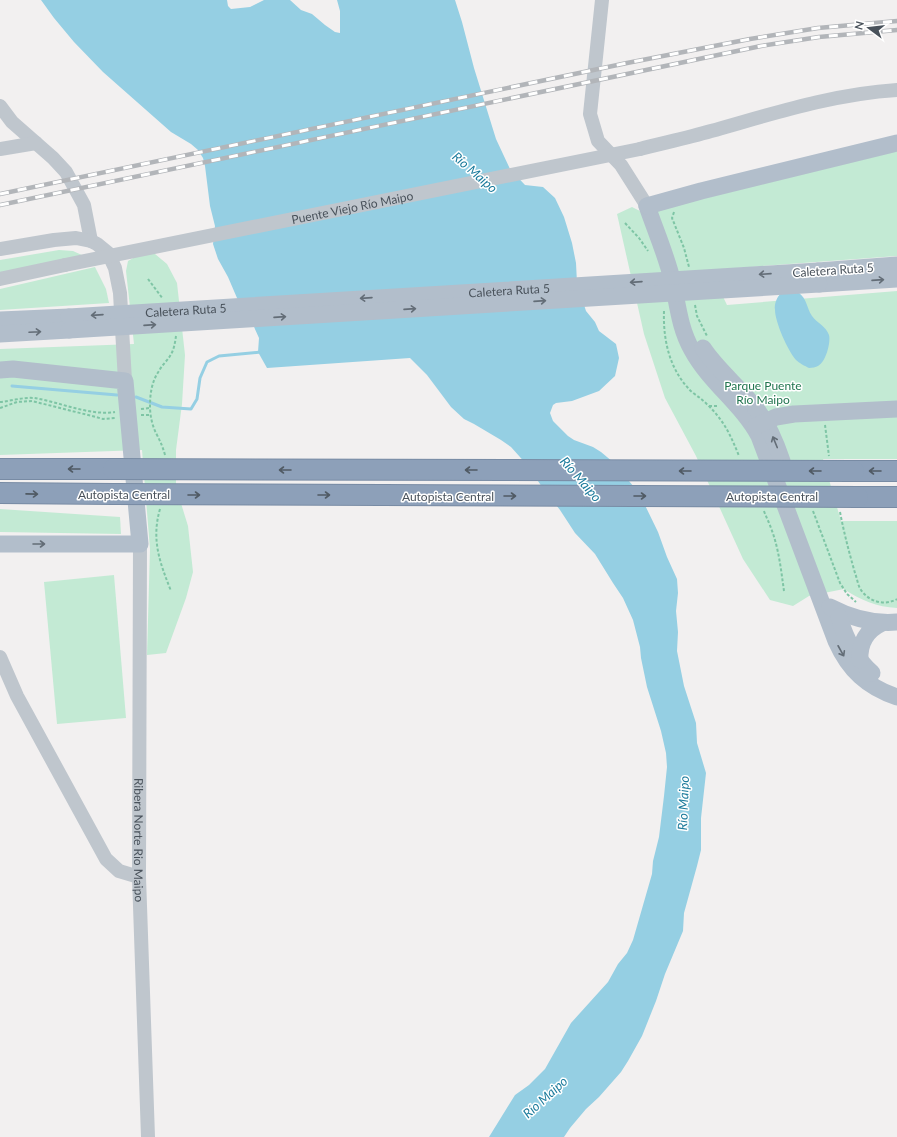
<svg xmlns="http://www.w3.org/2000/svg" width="897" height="1137" viewBox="0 0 897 1137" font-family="Lato,sans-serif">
	<rect width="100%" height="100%" fill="#f2f0f0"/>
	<g fill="#c3ead4">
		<path d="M897 151V256L710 270 727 305 897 291V459H823L841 521H897V608C877 607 860 600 844 589L809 596 793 606 770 600 743 559 696 456 665 398 644 334 617 214 632 207 644 213Z"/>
		<path d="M59 250 73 251 84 256 0 275V260Z"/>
		<path d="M142 253 155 254 167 264 177 283 185 355 182 404 176 450V487L188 526 193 572 186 598 166 653 147 655 150 549 142 450 0 455V349L134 344 126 271 128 261Z"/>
		<path d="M95 267 106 289 109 303 0 310V289Z"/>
		<path d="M0 509 120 517 121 534 0 532Z"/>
		<path d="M114 575 126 718 57 724 44 582Z"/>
	</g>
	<g fill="#95cfe3">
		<path d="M41 0H227L228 6 231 9 250 7 264 0H290L301 10 312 14 325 25 335 32 340 33V11L337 0H455L462 22 474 68 496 139 510 169 525 185 543 187 555 198 564 217 572 243 576 263 577 283 586 311 595 322 599 331 616 344 619 358 615 376 599 391 572 401 556 403 553 405 550 413 553 421 568 436 574 440 593 447 601 452 613 462 634 487 641 497 658 532 667 557 677 579 678 593 676 611 678 632 677 651 684 686 696 723 697 743 706 773 701 818V850L697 866 684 913 683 931 665 974 656 1001 642 1036 628 1061 621 1072 599 1097 586 1109 570 1128 564 1137H489L515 1095 529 1085 545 1069 571 1023 608 982 618 964 627 953 633 940 652 874 653 861 659 837 664 796 667 767 666 753 661 731 647 687 641 658 640 647 633 620 623 598 613 583 595 554 575 533 560 510 542 487 528 466 511 447 501 440 474 424 464 419 451 407 427 375 410 358 267 368 258 352 259 338 250 318 237 298 228 277 218 259 213 244 215 226 210 206 205 166 203 158 198 150 191 144 171 132 103 72 74 42 54 18Z"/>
		<path d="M798 292C808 300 806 307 812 316 817 323 826 326 829 335 831 342 826 362 818 366 816 367 812 368 809 368 805 366 799 363 796 360 788 351 775 322 775 310 774 304 777 297 781 293Z"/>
	</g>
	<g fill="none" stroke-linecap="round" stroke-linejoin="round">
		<g stroke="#95cfe3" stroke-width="3">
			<path d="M12 386 117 395"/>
			<path d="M136 397 162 407 191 409 197 399 200 378 207 362 219 356 261 352"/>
		</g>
		<defs>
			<g id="highway">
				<path d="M0 469H113"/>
				<path d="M854 471H897"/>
				<path d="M0 493 113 494"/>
				<path d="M858 497H897"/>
			</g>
		</defs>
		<use href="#highway" stroke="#788ba4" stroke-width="22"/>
		<g stroke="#7ec5a5" stroke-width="2" stroke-dasharray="3 2" stroke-linecap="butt">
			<path d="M674 212 672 218 684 248 689 267"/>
			<path d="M625 223 639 238 648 251"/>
			<path d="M148 279 163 299"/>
			<path d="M695 305 697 316 707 336"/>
			<path d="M664 311C663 339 669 367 688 388 691 392 696 395 700 398 706 403 712 409 717 415 727 427 733 441 739 456"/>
			<path d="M0 402C11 401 23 397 34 398 60 402 89 416 115 412"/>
			<path d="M709 406H718"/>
			<path d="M0 408 17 402 32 401 96 417 103 419 115 418"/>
			<path d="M141 409 150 408"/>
			<path d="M141 415H150"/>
			<path d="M825 425 829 456"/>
			<path d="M165 455C163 447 160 441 156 433 152 425 150 415 150 406 150 393 152 381 159 371 162 365 167 361 170 356 174 350 175 343 176 336"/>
			<path d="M160 509C151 540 160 563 171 591"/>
			<path d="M764 511C766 517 769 522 771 528 779 549 781 570 784 591"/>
			<path d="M813 511 840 583 847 594 856 602"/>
			<path d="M840 512C844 533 849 552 855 573 857 578 858 586 861 590 869 602 885 606 897 599"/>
		</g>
		<g stroke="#bfc6cd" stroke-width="14">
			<path d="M602 0 590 114 598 141 621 165 647 206"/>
			<path d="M0 106 12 122 53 158 66 172 84 205 91 241"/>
			<path d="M0 149 36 143"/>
			<path d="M640 149C663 143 687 138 711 131 772 114 833 94 897 90"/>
			<path d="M0 249 54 240 76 238 91 241 97 244 108 253 115 268 120 293 125 381"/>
			<path d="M0 279 65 265"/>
			<path id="s1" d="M140 544 139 877 148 1137"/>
			<path d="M0 657 17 696 106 859 119 871 139 877"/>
		</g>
		<g stroke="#b2becb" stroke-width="17">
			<path d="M647 206C656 232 667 257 673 283 678 307 680 329 692 350 710 383 742 404 759 436L836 641C849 670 867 687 897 697"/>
			<path d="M647 206 701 191 897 143"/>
			<path d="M818 271 897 265"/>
			<path d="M819 284 897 279"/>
			<path d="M0 320 69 317"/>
			<path d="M0 334 69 330"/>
			<path d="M703 348C718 371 741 388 758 411 769 426 776 443 782 461"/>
			<path d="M0 370 13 369 125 381 140 544H0"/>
			<path d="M756 426 776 417 794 414 897 409"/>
			<path d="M830 607C851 618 874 624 897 622"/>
			<path d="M839 617C845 637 856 659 872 673"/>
			<path d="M860 660C859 643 867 630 882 623"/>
		</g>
		<use href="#highway" stroke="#8da0b9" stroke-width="20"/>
		<defs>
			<g id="rail">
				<path d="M0 194 627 63 750 39 818 28 897 21"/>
				<path d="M0 205 761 46 819 37 897 30"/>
			</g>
		</defs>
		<use href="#rail" stroke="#b2b5b9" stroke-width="4.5"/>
		<use href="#rail" stroke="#fff" stroke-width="3" stroke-dasharray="9" stroke-linecap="butt"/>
		<defs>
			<g id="highway-bridge">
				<path d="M113 469 854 471"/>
				<path d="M113 494 858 497"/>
			</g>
		</defs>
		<use href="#highway-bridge" stroke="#788ba4" stroke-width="22" stroke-linecap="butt"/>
		<path stroke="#bfc6cd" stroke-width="14" id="s2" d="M65 265 640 149"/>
		<g stroke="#b2becb" stroke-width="17">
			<path id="s3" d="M69 317 818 271"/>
			<path d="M69 330 819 284"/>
		</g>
		<use href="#highway-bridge" stroke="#8da0b9" stroke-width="20"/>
	</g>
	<defs><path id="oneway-shaft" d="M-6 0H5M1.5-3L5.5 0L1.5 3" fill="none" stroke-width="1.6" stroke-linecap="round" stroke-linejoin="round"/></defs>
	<g stroke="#636d77">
		<use href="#oneway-shaft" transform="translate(765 274) rotate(176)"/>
		<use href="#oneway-shaft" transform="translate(878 280) rotate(-4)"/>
		<use href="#oneway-shaft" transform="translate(636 282) rotate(176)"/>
		<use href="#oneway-shaft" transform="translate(366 298) rotate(176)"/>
		<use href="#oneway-shaft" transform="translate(540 301) rotate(-4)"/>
		<use href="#oneway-shaft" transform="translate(410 309) rotate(-4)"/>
		<use href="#oneway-shaft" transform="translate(97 315) rotate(176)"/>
		<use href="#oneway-shaft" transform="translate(280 317) rotate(-4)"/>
		<use href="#oneway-shaft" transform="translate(150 325) rotate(-4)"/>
		<use href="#oneway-shaft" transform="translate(35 332) rotate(-3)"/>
		<use href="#oneway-shaft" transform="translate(775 442) rotate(-112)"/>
		<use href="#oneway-shaft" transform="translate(39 544)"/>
		<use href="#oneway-shaft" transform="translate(841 651) rotate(61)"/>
	</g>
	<g stroke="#505a64">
		<use href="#oneway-shaft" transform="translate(74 469) rotate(-180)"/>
		<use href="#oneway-shaft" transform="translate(285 470) rotate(-180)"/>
		<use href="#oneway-shaft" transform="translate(471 470) rotate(-180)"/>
		<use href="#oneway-shaft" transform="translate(685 471) rotate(-180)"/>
		<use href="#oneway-shaft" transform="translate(815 471) rotate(-180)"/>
		<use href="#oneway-shaft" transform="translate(875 471) rotate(180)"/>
		<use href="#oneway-shaft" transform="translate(32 494) rotate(1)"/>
		<use href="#oneway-shaft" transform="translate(194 495)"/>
		<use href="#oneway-shaft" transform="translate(324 495)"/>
		<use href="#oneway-shaft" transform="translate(510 496)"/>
		<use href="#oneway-shaft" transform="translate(640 496)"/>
	</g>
	<g text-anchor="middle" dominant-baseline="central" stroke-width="3" stroke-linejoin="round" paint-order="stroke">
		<g font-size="12" fill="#49525b" stroke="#fff">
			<text stroke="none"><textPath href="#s2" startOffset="293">Puente Viejo Río Maipo</textPath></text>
			<text transform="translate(833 270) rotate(-4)">Caletera Ruta 5</text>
			<text stroke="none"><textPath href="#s3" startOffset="441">Caletera Ruta 5</textPath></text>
			<text stroke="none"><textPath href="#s3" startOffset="117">Caletera Ruta 5</textPath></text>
			<text x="124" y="494">Autopista Central</text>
			<text x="448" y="496">Autopista Central</text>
			<text x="772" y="496">Autopista Central</text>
			<text stroke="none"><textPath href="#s1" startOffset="296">Ribera Norte Rio Maipo</textPath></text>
		</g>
		<g font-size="12" fill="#21754f" stroke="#fff">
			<text x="763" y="385">Parque Puente<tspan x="763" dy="14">Río Maipo</tspan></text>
		</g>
		<g font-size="13" font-style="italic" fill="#1c7b9c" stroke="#fff">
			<text transform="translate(475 172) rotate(41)">Río Maipo</text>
			<text transform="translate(581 479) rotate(49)">Río Maipo</text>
			<text transform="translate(683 803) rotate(-88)">Río Maipo</text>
			<text transform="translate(545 1097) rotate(-42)">Río Maipo</text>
		</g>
	</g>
	<g transform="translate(869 28) rotate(285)" stroke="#ffffff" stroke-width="3" paint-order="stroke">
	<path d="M0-3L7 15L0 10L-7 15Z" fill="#49525b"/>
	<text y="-6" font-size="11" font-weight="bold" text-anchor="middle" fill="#49525b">N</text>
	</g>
</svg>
